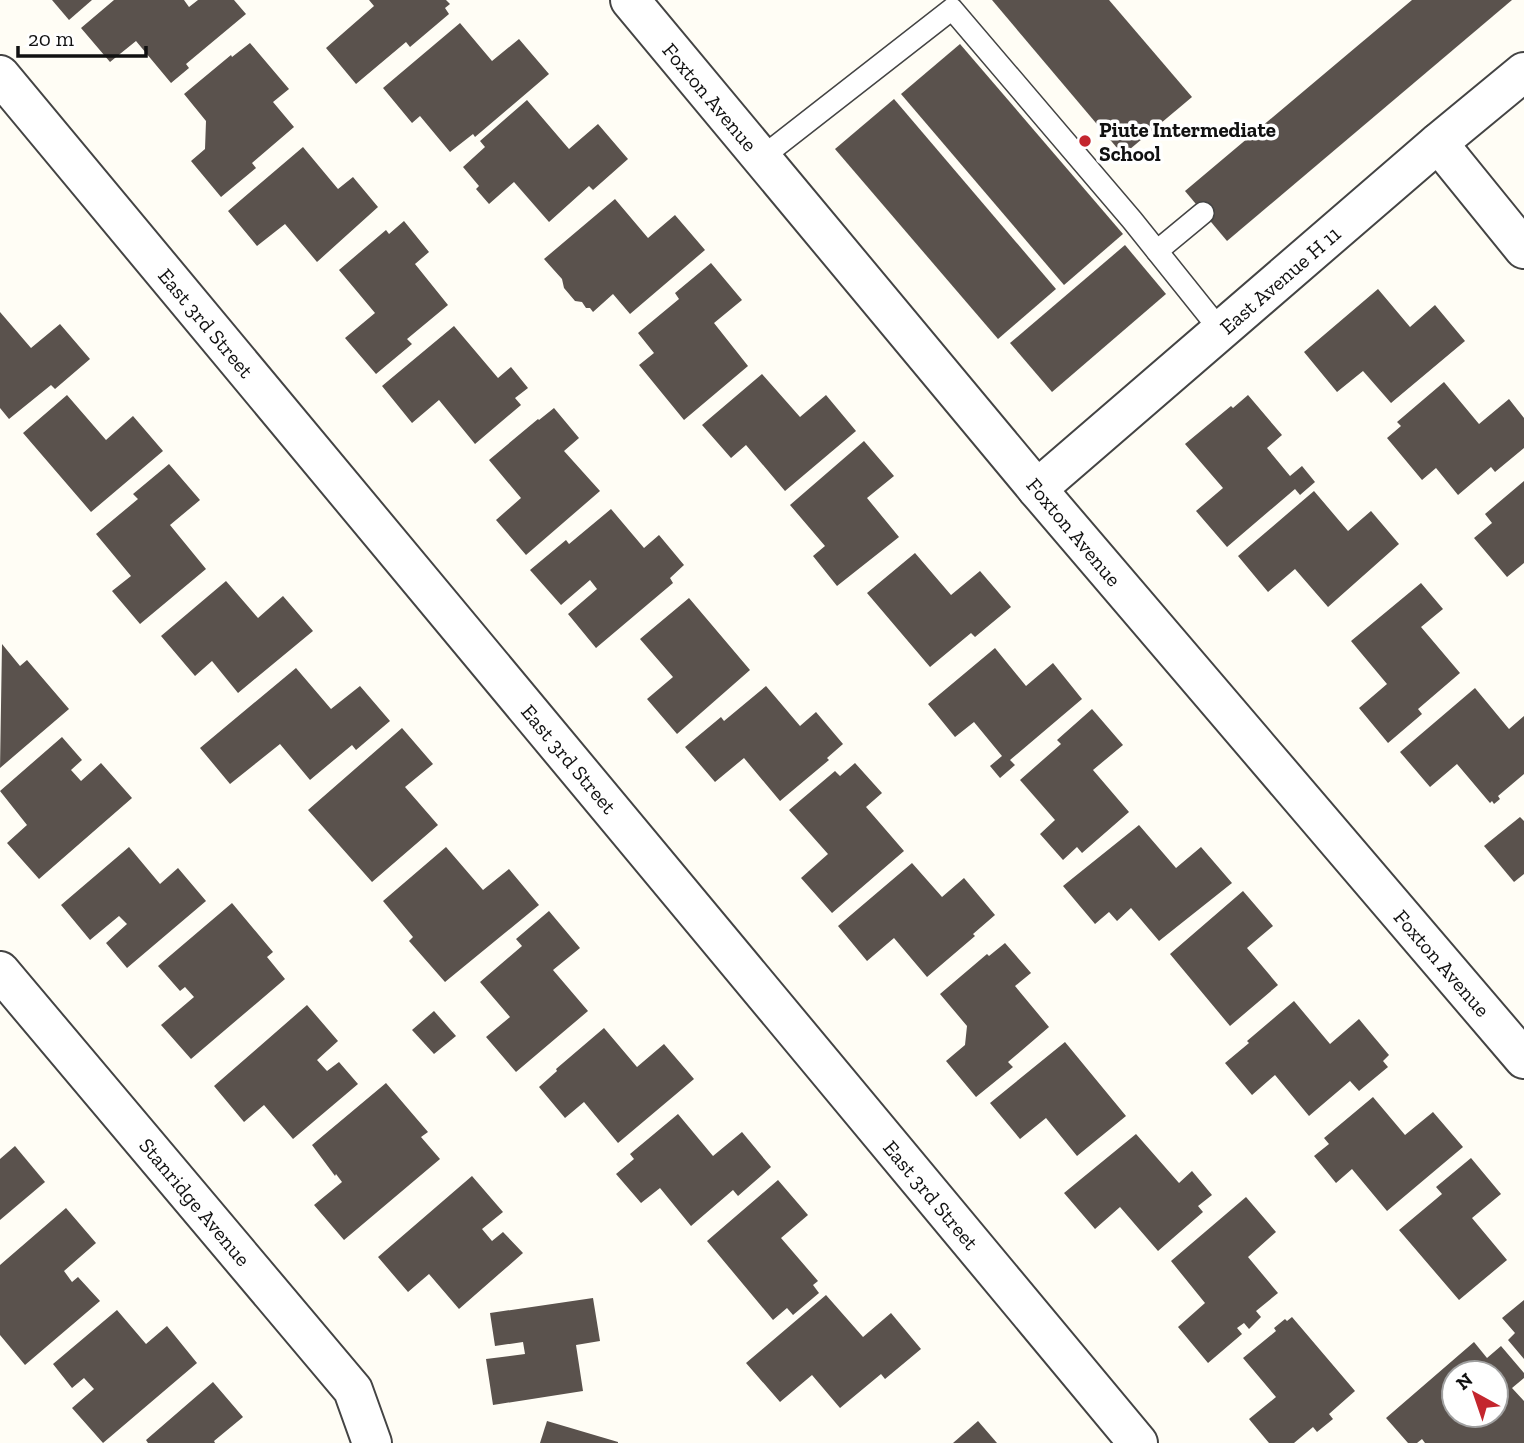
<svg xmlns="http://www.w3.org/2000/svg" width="1524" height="1443" viewBox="0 0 1524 1443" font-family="'Zilla Slab',serif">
	<rect width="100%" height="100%" fill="#fffdf5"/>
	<g fill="#5a524d" fill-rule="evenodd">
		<path d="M52 0H92L69 20Z"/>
		<path d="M114 0H184L189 7 198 0H234L246 14 186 64 189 68 171 83 136 41 110 62 81 28Z"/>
		<path d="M369 0H446L450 4 445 8 449 14 410 47 406 42 356 84 326 48 374 6Z"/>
		<path d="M992 0H1109L1192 97 1123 155Z"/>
		<path d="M1412 0H1512L1227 241 1185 191Z"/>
		<path d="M460 23 492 61 519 39 549 74 475 137 473 134 450 152 420 116 412 123 383 88Z"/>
		<path d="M250 43 289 89 273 102 294 127 252 163 256 168 221 197 191 161 205 149 206 121 184 94 231 55 232 57Z"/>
		<path d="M960 44 1123 234 1064 285 901 94Z"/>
		<path d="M894 99 1056 289 998 339 835 149Z"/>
		<path d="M527 100 569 149 598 124 628 159 593 190 589 186 549 222 514 182 489 204 476 189 479 186 463 167 485 147 480 141Z"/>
		<path d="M303 147 338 189 353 177 378 207 317 262 285 224 257 246 228 211Z"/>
		<path d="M615 199 648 238 675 215 705 250 630 314 613 294 593 312 590 308H586L582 302 575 301 564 288 562 279 544 259Z"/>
		<path d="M404 221 429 252 415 264 448 305 407 339 412 344 376 374 345 338 375 313 339 270 386 230 389 234Z"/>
		<path d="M1125 245 1166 294 1052 392 1010 343Z"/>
		<path d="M711 263 742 300 714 323 748 366 684 420 639 365 654 353 638 333 679 299 675 293Z"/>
		<path d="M1378 289 1410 327 1435 305 1465 341 1391 403 1363 371 1337 392 1304 352Z"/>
		<path d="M0 312 31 348 60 324 90 359 55 389 51 385 9 419 0 408Z"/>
		<path d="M454 326 498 378 511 367 528 388 515 398 521 405 475 444 439 400 412 423 382 386Z"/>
		<path d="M762 374 800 417 826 395 856 431 785 491 746 445 731 458 702 425Z"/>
		<path d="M1444 382 1479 424 1509 399 1524 418V448L1495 472 1491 467 1458 495 1436 468 1422 480 1387 438 1401 426 1397 422Z"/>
		<path d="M67 395 106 440 133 416 163 451 91 512 23 433Z"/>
		<path d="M1248 395 1282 435 1267 448 1290 476 1302 466 1315 482 1300 495 1295 489 1227 547 1196 511 1223 488 1185 444 1231 406 1233 408Z"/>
		<path d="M554 408 579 438 564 451 600 491 526 555 496 520 521 498 489 460 538 419 539 420Z"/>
		<path d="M864 441 894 476 867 498 899 537 837 586 813 556 825 546 790 505Z"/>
		<path d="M169 464 200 500 170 525 206 569 140 624 112 591 131 576 96 534 138 499 133 494Z"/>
		<path d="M1524 481V563L1507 577 1474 538 1492 523 1485 514Z"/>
		<path d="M1314 491 1348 531 1371 511 1399 544 1328 607 1295 569 1268 592 1238 556Z"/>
		<path d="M611 509 644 548 659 535 684 565 670 578 673 583 596 648 568 614 597 589 590 580 561 605 530 570 566 540 569 544Z"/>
		<path d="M915 553 951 595 980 571 1011 607 975 637 971 633 930 667 867 593Z"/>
		<path d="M226 581 258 618 283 596 313 631 238 693 212 661 195 676 161 636Z"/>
		<path d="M1421 583 1443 609 1421 627 1460 673 1418 709 1422 714 1388 743 1359 708 1387 684 1351 641Z"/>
		<path d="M689 598 750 670 677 734 647 699 673 677 640 639Z"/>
		<path d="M2 644 20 666 27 660 69 709 0 768Z"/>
		<path d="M995 648 1026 686 1053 663 1082 699 1010 760 1015 765 1000 778 990 766 1002 756 974 722 955 737 928 704Z"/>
		<path d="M296 668 331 709 360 686 390 721 356 750 352 745 310 780 280 744 230 784 200 748Z"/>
		<path d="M766 686 800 726 816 712 843 744 827 758 829 760 780 801 744 758 715 782 685 747 721 717 724 721Z"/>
		<path d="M1475 688 1509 729 1524 716V774L1498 796 1500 799 1494 804 1492 801 1490 803 1457 764 1430 787 1400 752Z"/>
		<path d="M1092 709 1123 745 1093 770 1129 812 1082 853 1077 847 1063 860 1040 834 1055 820 1020 780 1061 744 1057 740Z"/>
		<path d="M402 728 433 764 405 787 438 825 372 882 308 810Z"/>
		<path d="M62 737 82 760 71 770 81 781 101 763 132 798 39 879 7 843 27 825 0 791Z"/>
		<path d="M855 763 882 793 866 807 904 851 832 913 801 878 828 854 789 810 835 771 840 776Z"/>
		<path d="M1520 817 1524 821V874L1514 882 1484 846Z"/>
		<path d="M1139 825 1176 868 1201 847 1232 883 1159 941 1131 908 1117 921 1109 912 1095 924 1063 886Z"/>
		<path d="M129 847 160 884 178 868 206 901 127 968 106 943 127 924 119 916 90 940 61 905Z"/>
		<path d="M446 847 483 890 509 869 539 905 445 982 409 941 413 937 383 901Z"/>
		<path d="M912 863 942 897 964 878 995 915 973 934 975 936 927 977 894 938 867 961 838 926Z"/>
		<path d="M1243 891 1273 926 1247 948 1278 985 1230 1026 1170 954Z"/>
		<path d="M232 903 273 952 267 957 285 979 191 1059 161 1025 194 997 185 987 180 991 158 966Z"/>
		<path d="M549 911 580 948 553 970 588 1011 516 1072 486 1037 510 1017 480 982 522 946 516 939Z"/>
		<path d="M1005 943 1031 973 1015 986 1049 1027 1008 1062 1013 1067 976 1097 946 1061 965 1045 967 1026 940 994 987 954 989 956Z"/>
		<path d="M1294 1001 1330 1044 1359 1019 1389 1055 1383 1061 1388 1067 1359 1091 1350 1081 1309 1116 1275 1075 1252 1095 1225 1063 1249 1043 1247 1041Z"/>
		<path d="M307 1005 338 1041 317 1060 327 1071 339 1062 358 1084 293 1139 264 1105 244 1122 214 1086Z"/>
		<path d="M434 1011 456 1036 434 1054 412 1030Z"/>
		<path d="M604 1028 637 1067 664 1044 694 1079 618 1143 584 1102 565 1118 539 1087 557 1071 556 1069Z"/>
		<path d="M1065 1042 1126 1116 1077 1156 1046 1118 1020 1139 990 1103Z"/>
		<path d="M386 1083 428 1132 421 1137 440 1159 344 1240 314 1205 342 1182 336 1174 335 1176 312 1145Z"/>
		<path d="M1373 1097 1405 1135 1433 1112 1463 1147 1387 1211 1352 1169 1336 1183 1314 1156 1329 1144 1324 1138Z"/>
		<path d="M678 1114 713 1156 742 1132 771 1167 738 1196 733 1190 691 1226 660 1188 641 1203 616 1174 634 1159 630 1154Z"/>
		<path d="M1136 1134 1179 1183 1192 1171 1212 1195 1198 1206 1203 1212 1158 1251 1120 1207 1095 1229 1064 1193Z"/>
		<path d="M15 1146 45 1182 0 1220V1159Z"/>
		<path d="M1471 1158 1501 1194 1472 1218 1507 1260 1459 1300 1399 1230 1442 1194 1436 1187Z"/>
		<path d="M472 1176 503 1212 482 1229 492 1241 503 1232 523 1253 459 1309 429 1274 408 1292 378 1257Z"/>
		<path d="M778 1180 808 1215 781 1238 818 1281 813 1285 819 1293 793 1315 787 1308 773 1320 707 1241Z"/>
		<path d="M1246 1197 1276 1232 1248 1257 1278 1293 1256 1311 1261 1317 1249 1329 1244 1323 1237 1328 1242 1334 1208 1363 1178 1327 1205 1303 1171 1261Z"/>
		<path d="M66 1208 96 1243 64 1271 72 1282 78 1277 100 1301 25 1365 0 1335V1265Z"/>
		<path d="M826 1295 863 1337 891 1313 921 1349 885 1379 881 1374 840 1408 812 1375 780 1402 746 1363Z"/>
		<path d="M593 1298 600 1341 576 1345 583 1391 493 1405 486 1359 525 1354 523 1342 495 1346 490 1313Z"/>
		<path d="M1524 1300V1359L1508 1340 1515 1333 1502 1318Z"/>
		<path d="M117 1310 146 1344 167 1326 197 1363 103 1443 72 1408 94 1389 84 1378 72 1388 53 1364Z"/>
		<path d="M1292 1317 1355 1391 1329 1414 1333 1419 1317 1432 1313 1427 1294 1443H1269L1249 1419 1276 1397 1243 1358 1276 1331 1274 1328 1285 1319 1287 1321Z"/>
		<path d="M1474 1342 1487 1358 1501 1346 1524 1373V1378L1512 1388 1524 1401V1443H1425L1422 1439 1417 1443H1408L1386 1418ZM1454 1373H1496V1415H1454Z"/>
		<path d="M213 1382 243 1417 214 1441 215 1443H148L146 1440Z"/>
		<path d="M547 1421 618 1442V1443H540Z"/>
		<path d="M978 1421 997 1443H953Z"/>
	</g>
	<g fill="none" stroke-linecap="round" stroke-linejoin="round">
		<defs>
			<g id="lane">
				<path d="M761 158 952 9 1132 220 1221 331"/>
				<path d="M1157 251 1203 213"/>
			</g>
			<g id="street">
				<path d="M630 0 1037 489 1524 1059"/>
				<path d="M0 75 1138 1443"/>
				<path d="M1438 143 1524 249"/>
				<path d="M1037 489 1438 143 1524 72"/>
				<path d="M0 971 353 1390 372 1443"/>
			</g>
		</defs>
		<use href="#lane" stroke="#444" stroke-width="24"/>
		<use href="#street" stroke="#444" stroke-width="42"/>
		<use href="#lane" stroke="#fff" stroke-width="21"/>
		<use href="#street" stroke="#fff" stroke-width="38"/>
	</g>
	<circle fill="#c4262e" stroke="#fff" stroke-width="2.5" cx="1085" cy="141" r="7"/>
	<g text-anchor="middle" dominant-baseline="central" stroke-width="7" stroke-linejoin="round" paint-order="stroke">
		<g font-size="21" fill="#111" stroke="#fff">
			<text transform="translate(710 97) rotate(50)">Foxton Avenue</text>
			<text transform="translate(1280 280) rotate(-41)">East Avenue H 11</text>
			<text transform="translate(206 323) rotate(50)">East 3rd Street</text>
			<text transform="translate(1074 532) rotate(50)">Foxton Avenue</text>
			<text transform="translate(569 759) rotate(50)">East 3rd Street</text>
			<text transform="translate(1442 963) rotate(49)">Foxton Avenue</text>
			<text transform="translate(931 1195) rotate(50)">East 3rd Street</text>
			<text transform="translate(195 1202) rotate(50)">Stanridge Avenue</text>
		</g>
		<g font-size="21" font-weight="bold" fill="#111" stroke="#fff" text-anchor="start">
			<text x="1099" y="129">Piute Intermediate<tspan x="1099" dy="24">School</tspan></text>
		</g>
	</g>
	<g transform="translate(1475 1394) rotate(320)"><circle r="33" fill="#ffffff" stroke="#a0a0a0" stroke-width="2"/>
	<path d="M0-5L12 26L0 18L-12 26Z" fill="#c4262e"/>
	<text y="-10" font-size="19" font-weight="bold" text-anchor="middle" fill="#111111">N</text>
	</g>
	<path d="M18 46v10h128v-10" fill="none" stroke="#111111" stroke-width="3.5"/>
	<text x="28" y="46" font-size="21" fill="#111111" stroke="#ffffff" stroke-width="5" paint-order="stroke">20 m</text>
</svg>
